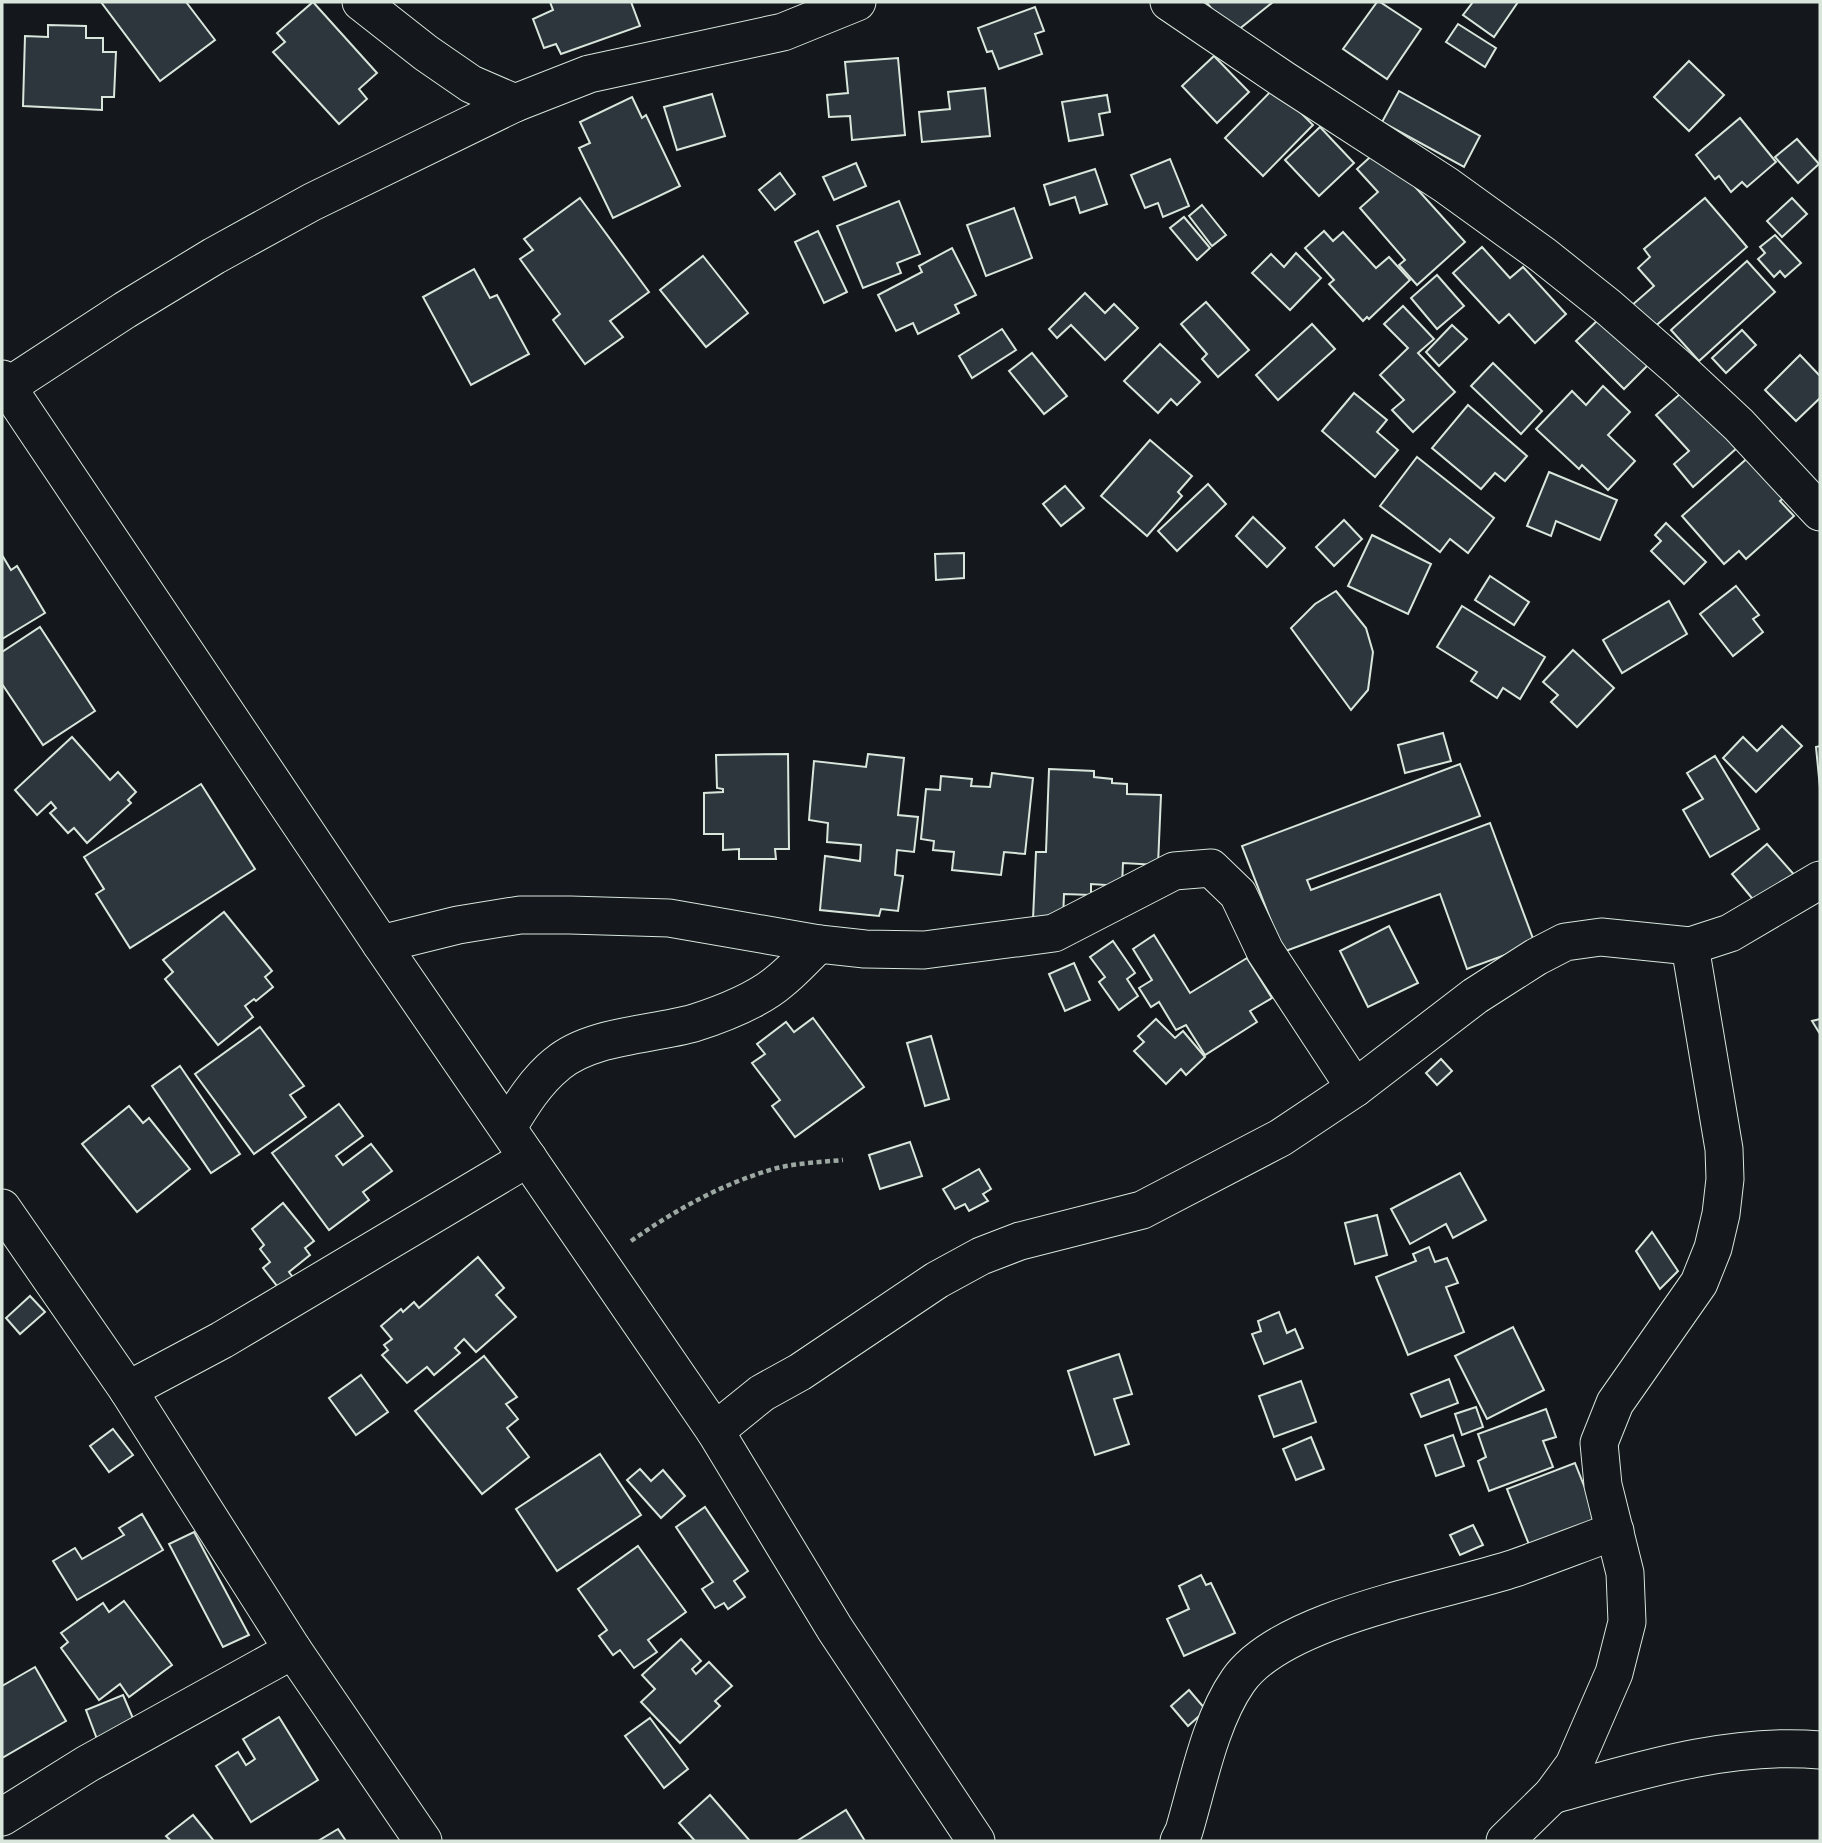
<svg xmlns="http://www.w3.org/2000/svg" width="1822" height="1843" viewBox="0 0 1822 1843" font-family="'Golos Text',sans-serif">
	<rect width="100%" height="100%" fill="#14181c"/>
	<g fill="#2c363c" stroke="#d8e6dc" stroke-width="2">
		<path d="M101 2H186L215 40 160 81Z"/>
		<path d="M313 2 377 73 359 89 367 99 339 124 273 52 285 42 277 33Z"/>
		<path d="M550 2H631L640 26 561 54 556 44 544 48 533 19 553 10Z"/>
		<path d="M1206 2H1273L1233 34Z"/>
		<path d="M1377 2H1380L1421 29 1387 79 1343 49Z"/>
		<path d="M1473 2H1518L1494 37 1463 15Z"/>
		<path d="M1035 7 1044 31 1035 34 1042 54 999 69 992 51 987 52 978 28Z"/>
		<path d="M1458 24 1496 48 1485 67 1446 42Z"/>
		<path d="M48 25 86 26V38H103V52H116L114 97H102V110L23 106 25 36 48 37Z"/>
		<path d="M1214 56 1249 92 1217 123 1182 86Z"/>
		<path d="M898 58 905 135 852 140 850 116 829 117 827 95 848 93 845 62Z"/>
		<path d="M1689 61 1724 95 1689 131 1654 97Z"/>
		<path d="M1275 87 1313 125 1263 176 1225 138Z"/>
		<path d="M985 88 990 136 922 142 919 112 950 109 948 92Z"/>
		<path d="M1399 91 1480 136 1464 167 1382 122Z"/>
		<path d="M712 94 725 136 677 150 664 107Z"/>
		<path d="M1107 95 1110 112 1099 114 1103 135 1069 141 1062 102Z"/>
		<path d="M632 97 642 118 646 115 680 186 613 218 579 148 590 143 580 122Z"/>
		<path d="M1740 118 1776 162 1747 187 1742 182 1731 192 1719 176 1715 179 1696 155Z"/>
		<path d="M1320 127 1354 163 1319 196 1285 160Z"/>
		<path d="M1797 139 1819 164 1798 183 1775 157Z"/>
		<path d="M1380 148 1465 242 1417 285 1399 265 1405 260 1360 208 1378 192 1357 169Z"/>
		<path d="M1170 159 1189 206 1163 217 1158 203 1145 208 1131 175Z"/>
		<path d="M856 163 866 186 834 200 823 177Z"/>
		<path d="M1095 169 1107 204 1080 213 1075 197 1050 205 1044 185Z"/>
		<path d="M780 173 795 194 775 210 759 190Z"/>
		<path d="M580 198 649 292 610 321 623 337 585 364 553 320 560 314 520 259 533 250 524 239Z"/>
		<path d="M1705 198 1747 247 1652 329 1631 306 1654 286 1638 268 1650 257 1644 249Z"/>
		<path d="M1792 198 1807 214 1782 237 1767 221Z"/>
		<path d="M899 201 920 254 897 263 901 273 863 288 837 226Z"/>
		<path d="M1202 205 1226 235 1212 246 1189 216Z"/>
		<path d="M1014 208 1032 258 986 276 967 225Z"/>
		<path d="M1184 217 1210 248 1197 260 1170 228Z"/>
		<path d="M818 231 847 292 824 303 795 242Z"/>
		<path d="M1324 231 1333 241 1343 232 1376 268 1389 257 1410 280 1369 319 1367 317 1363 321 1329 284 1334 280 1305 248Z"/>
		<path d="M1775 235 1801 263 1785 277 1780 271 1774 277 1758 259 1765 253 1760 247Z"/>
		<path d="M1482 247 1510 278 1523 267 1566 314 1535 343 1509 314 1499 323 1453 273Z"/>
		<path d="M952 248 976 295 955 305 959 313 918 334 913 323 896 331 878 295 922 272 919 266Z"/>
		<path d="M1296 253 1321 278 1290 310 1252 273 1271 254 1284 267Z"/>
		<path d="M703 256 748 313 706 347 660 290Z"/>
		<path d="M1747 261 1775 292 1699 361 1671 330Z"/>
		<path d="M474 269 490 298 497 295 529 354 471 385 423 297Z"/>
		<path d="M1437 275 1464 306 1437 329 1411 298Z"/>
		<path d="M1085 293 1105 313 1114 304 1138 328 1105 360 1071 325 1057 338 1049 329Z"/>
		<path d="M1206 302 1249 350 1218 377 1202 359 1207 354 1181 324Z"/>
		<path d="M1403 306 1434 339 1418 353 1455 392 1413 432 1392 410 1404 400 1380 375 1408 348 1384 324Z"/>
		<path d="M1601 317 1648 365 1624 389 1576 341Z"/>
		<path d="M1312 324 1335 349 1278 400 1256 375Z"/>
		<path d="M1452 325 1467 339 1439 366 1426 352Z"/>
		<path d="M1002 329 1016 350 972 378 959 356Z"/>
		<path d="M1742 330 1756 345 1726 373 1712 358Z"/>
		<path d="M1160 344 1200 382 1177 405 1171 399 1158 413 1124 381Z"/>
		<path d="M1032 353 1067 396 1044 414 1009 371Z"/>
		<path d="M1800 355 1820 376V398L1796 421 1765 390Z"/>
		<path d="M1493 363 1542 411 1521 434 1471 386Z"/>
		<path d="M1603 386 1630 412 1608 435 1635 461 1608 490 1582 465 1579 469 1536 429 1572 391 1586 405Z"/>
		<path d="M1688 387 1746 440 1693 487 1674 464 1689 451 1656 415Z"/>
		<path d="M1354 393 1387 420 1377 432 1398 450 1375 477 1322 431Z"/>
		<path d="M1468 405 1527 456 1505 481 1495 473 1481 489 1432 448Z"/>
		<path d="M1150 440 1192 476 1178 492 1182 496 1147 536 1101 496Z"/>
		<path d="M1751 455 1787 495 1780 501 1794 516 1746 559 1739 551 1724 564 1682 516Z"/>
		<path d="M1417 457 1494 518 1468 553 1450 539 1440 552 1380 506Z"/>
		<path d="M1549 472 1617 500 1600 540 1556 521 1551 536 1527 526Z"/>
		<path d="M1208 484 1226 504 1177 551 1158 531Z"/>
		<path d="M1065 486 1084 508 1061 526 1043 504Z"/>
		<path d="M1253 517 1285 548 1267 567 1236 536Z"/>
		<path d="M1344 520 1362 539 1334 566 1316 547Z"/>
		<path d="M1666 523 1706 562 1684 584 1651 551 1661 541 1655 535Z"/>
		<path d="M1372 535 1431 564 1408 614 1348 586Z"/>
		<path d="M964 553V578L936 580 935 554Z"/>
		<path d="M2 555 11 570 17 566 45 613 2 639Z"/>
		<path d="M1490 576 1529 602 1514 625 1475 600Z"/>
		<path d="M1736 586 1759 615 1753 619 1763 632 1733 656 1700 614Z"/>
		<path d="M1336 591 1366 628 1373 652 1368 690 1351 710 1291 628 1315 604Z"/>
		<path d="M1669 601 1687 634 1622 673 1603 640Z"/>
		<path d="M1462 606 1545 657 1520 699 1503 688 1497 698 1471 681 1477 672 1437 647Z"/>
		<path d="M40 627 95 711 43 745 2 684V652Z"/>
		<path d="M1573 650 1614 688 1577 727 1551 702 1558 695 1543 682Z"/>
		<path d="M1782 726 1802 746 1756 792 1723 758 1743 737 1757 751Z"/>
		<path d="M1443 733 1451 761 1405 773 1398 745Z"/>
		<path d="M72 737 110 780 118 772 136 792 128 800 131 803 87 843 74 828 68 833 50 813 56 808 51 802 37 815 15 790Z"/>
		<path d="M1820 746V788L1816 747Z"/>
		<path d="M788 754 789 849H775L776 859H739V849L723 850V834H704V793L723 792V789L717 788 716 755Z"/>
		<path d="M868 754 904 758 898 815 918 817 914 852 897 850 895 875 903 876 898 911 881 909 879 916 820 910 825 856 860 861 861 845 827 842 828 823 809 820 814 761 866 767Z"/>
		<path d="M1715 756 1759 829 1710 857 1683 810 1703 799 1687 773Z"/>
		<path d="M1460 764 1480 816 1307 880 1311 890 1490 823 1535 944 1467 969 1440 894 1283 952 1242 846Z"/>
		<path d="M1049 769 1094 771V777L1112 779V783L1127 784V794L1161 795 1158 865 1123 863 1122 886 1091 884V895L1064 894 1063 920 1033 919 1036 852H1046Z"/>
		<path d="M992 773 1033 778 1025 854 1004 852 1001 875 952 870 954 852 933 850 934 841 921 839 926 789 940 790 941 776 972 779 971 786 990 787Z"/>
		<path d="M201 784 255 869 130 948 96 894 104 889 84 857Z"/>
		<path d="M1767 844 1797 878 1761 909 1732 874Z"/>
		<path d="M224 912 272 971 265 977 273 987 256 1001 254 999 245 1006 253 1017 218 1045 165 979 173 972 163 960Z"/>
		<path d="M1389 926 1418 983 1368 1007 1340 951Z"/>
		<path d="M1154 935 1190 993 1247 958 1272 998 1250 1011 1257 1022 1205 1055 1186 1025 1176 1030 1159 1002 1151 1007 1139 988 1152 980 1133 949Z"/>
		<path d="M1113 941 1135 973 1127 979 1138 996 1119 1010 1099 982 1105 977 1090 957Z"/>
		<path d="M1074 963 1090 1000 1065 1011 1049 974Z"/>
		<path d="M813 1018 864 1087 795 1137 772 1106 780 1100 752 1063 765 1054 757 1044 786 1022 794 1032Z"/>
		<path d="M1156 1019 1175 1038 1183 1031 1205 1057 1186 1075 1181 1069 1166 1084 1134 1051 1144 1042 1138 1036Z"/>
		<path d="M1820 1019V1034L1812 1021Z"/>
		<path d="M260 1027 304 1086 290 1095 306 1117 254 1154 195 1074Z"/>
		<path d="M931 1036 949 1099 925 1106 907 1043Z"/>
		<path d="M1441 1059 1452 1071 1437 1085 1426 1073Z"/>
		<path d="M180 1066 240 1154 211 1173 152 1086Z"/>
		<path d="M339 1104 363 1136 336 1156 343 1165 371 1144 392 1171 363 1192 369 1200 329 1230 272 1153Z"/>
		<path d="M129 1106 143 1123 149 1118 190 1169 137 1212 82 1144Z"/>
		<path d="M910 1142 922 1176 880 1189 869 1155Z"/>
		<path d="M979 1169 991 1189 983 1194 988 1201 969 1211 965 1204 955 1209 943 1189Z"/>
		<path d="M1460 1173 1486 1220 1453 1238 1446 1224 1410 1244 1391 1209Z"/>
		<path d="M283 1203 314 1241 305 1248 310 1255 289 1272 295 1280 281 1291 263 1268 270 1262 260 1249 264 1245 252 1229Z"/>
		<path d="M1377 1215 1387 1255 1355 1264 1345 1223Z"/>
		<path d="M1652 1232 1678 1271 1660 1289 1636 1251Z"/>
		<path d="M1429 1247 1435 1262 1447 1258 1458 1283 1446 1287 1464 1332 1408 1355 1376 1277 1416 1261 1413 1254Z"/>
		<path d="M478 1257 504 1288 496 1295 516 1317 476 1352 464 1339 455 1348 460 1353 434 1375 427 1367 407 1383 382 1355 388 1350 384 1345 392 1339 381 1326 401 1309 403 1312 414 1302 419 1308Z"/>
		<path d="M30 1296 45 1312 20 1334 6 1318Z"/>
		<path d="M1279 1312 1287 1333 1295 1329 1303 1348 1264 1364 1252 1334 1261 1331 1258 1321Z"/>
		<path d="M1513 1327 1544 1390 1487 1419 1455 1356Z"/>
		<path d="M1119 1354 1132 1394 1114 1399 1129 1444 1095 1455 1068 1371Z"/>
		<path d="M484 1356 517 1397 506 1404 518 1419 507 1428 529 1457 482 1494 415 1411Z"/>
		<path d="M361 1375 388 1412 356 1435 329 1398Z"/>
		<path d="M1449 1379 1458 1403 1421 1417 1411 1394Z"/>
		<path d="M1301 1381 1316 1422 1274 1437 1259 1396Z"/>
		<path d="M1476 1407 1483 1427 1462 1435 1455 1414Z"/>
		<path d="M1546 1409 1556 1437 1543 1441 1553 1467 1489 1491 1478 1461 1486 1457 1478 1434Z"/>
		<path d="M113 1429 133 1455 109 1472 90 1446Z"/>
		<path d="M1453 1435 1464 1466 1436 1476 1425 1445Z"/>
		<path d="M1311 1437 1324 1469 1296 1480 1283 1449Z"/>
		<path d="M600 1454 641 1515 557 1571 516 1509Z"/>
		<path d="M1575 1463 1598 1521 1530 1547 1507 1489Z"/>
		<path d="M640 1469 651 1481 663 1470 685 1496 661 1518 627 1480Z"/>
		<path d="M705 1507 748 1571 734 1581 745 1597 728 1609 724 1603 715 1608 702 1589 713 1582 676 1527Z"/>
		<path d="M142 1514 163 1550 77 1600 53 1561 75 1548 82 1559 124 1535 119 1528Z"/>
		<path d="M1473 1525 1483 1545 1460 1555 1450 1535Z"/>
		<path d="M194 1532 249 1635 223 1647 169 1544Z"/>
		<path d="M638 1546 686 1612 648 1640 657 1652 634 1668 620 1650 613 1655 599 1636 607 1630 578 1589Z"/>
		<path d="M1201 1575 1206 1585 1211 1583 1235 1633 1184 1656 1167 1619 1189 1609 1179 1586Z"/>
		<path d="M124 1601 172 1665 129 1697 120 1684 99 1700 61 1648 68 1642 61 1633 103 1603 109 1612Z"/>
		<path d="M681 1639 701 1661 692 1669 696 1674 709 1662 732 1686 715 1701 720 1706 680 1743 641 1702 655 1689 642 1675Z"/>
		<path d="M35 1667 66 1721 2 1758V1686Z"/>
		<path d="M1189 1690 1206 1710 1188 1726 1171 1706Z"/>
		<path d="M123 1695 135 1723 97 1739 86 1710Z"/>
		<path d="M279 1717 318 1780 251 1822 216 1766 238 1752 246 1765 255 1759 243 1739Z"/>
		<path d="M650 1718 688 1769 664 1788 625 1736Z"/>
		<path d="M710 1795 750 1841H695L679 1823Z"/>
		<path d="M846 1810 865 1841H797Z"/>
		<path d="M193 1815 214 1841H171L166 1836Z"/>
		<path d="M338 1829 346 1841H318Z"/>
	</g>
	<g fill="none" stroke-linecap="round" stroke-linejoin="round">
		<defs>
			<g id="street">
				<path d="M361 2 426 53 471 84 515 103"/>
				<path d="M1169 2 1284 80 1446 185 1543 255 1607 306 1678 368 1739 425 1820 512"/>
				<path d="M2 379 381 944 715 1431 835 1629 976 1841"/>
				<path d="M7 387 125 310 214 256 312 202 515 103 589 74 783 32 857 2"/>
				<path d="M381 944 458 925 520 915H570L669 918 819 944 865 949 924 950 1054 933 1174 871 1211 868 1238 894 1265 951 1355 1088"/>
				<path d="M508 1127C522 1104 536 1081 557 1064 591 1035 652 1035 694 1023 722 1014 758 1000 780 981 794 970 806 956 819 944"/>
				<path d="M2 1208 128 1390 293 1650 423 1841"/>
				<path d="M128 1390 222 1340 528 1158"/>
				<path d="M715 1431 762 1393 800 1372 937 1280 981 1256 1020 1241 1142 1210 1280 1138 1355 1088 1475 996 1536 957 1565 942 1601 937 1690 946 1730 933 1820 880"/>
				<path d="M1552 1795C1638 1771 1730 1742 1820 1750"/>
				<path d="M2 1817 87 1764 293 1650"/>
				<path d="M1179 1841 1184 1831C1198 1784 1210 1721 1238 1681 1282 1617 1443 1592 1515 1568 1549 1556 1582 1543 1615 1531"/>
				<path d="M1505 1841 1552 1795 1574 1765 1614 1673 1627 1622 1625 1573 1603 1485 1599 1443 1615 1403 1699 1283 1713 1248 1721 1214 1725 1179 1724 1149 1690 946"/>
			</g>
		</defs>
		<use href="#street" stroke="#d8e6dc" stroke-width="39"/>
		<path stroke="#9da8a2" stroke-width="4.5" stroke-dasharray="5 3.5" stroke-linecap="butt" d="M631 1241C677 1209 723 1183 777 1168 798 1163 821 1162 843 1160"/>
		<use href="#street" stroke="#14181c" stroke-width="37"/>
	</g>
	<rect width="1822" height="1843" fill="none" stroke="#d8e6dc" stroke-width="7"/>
</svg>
